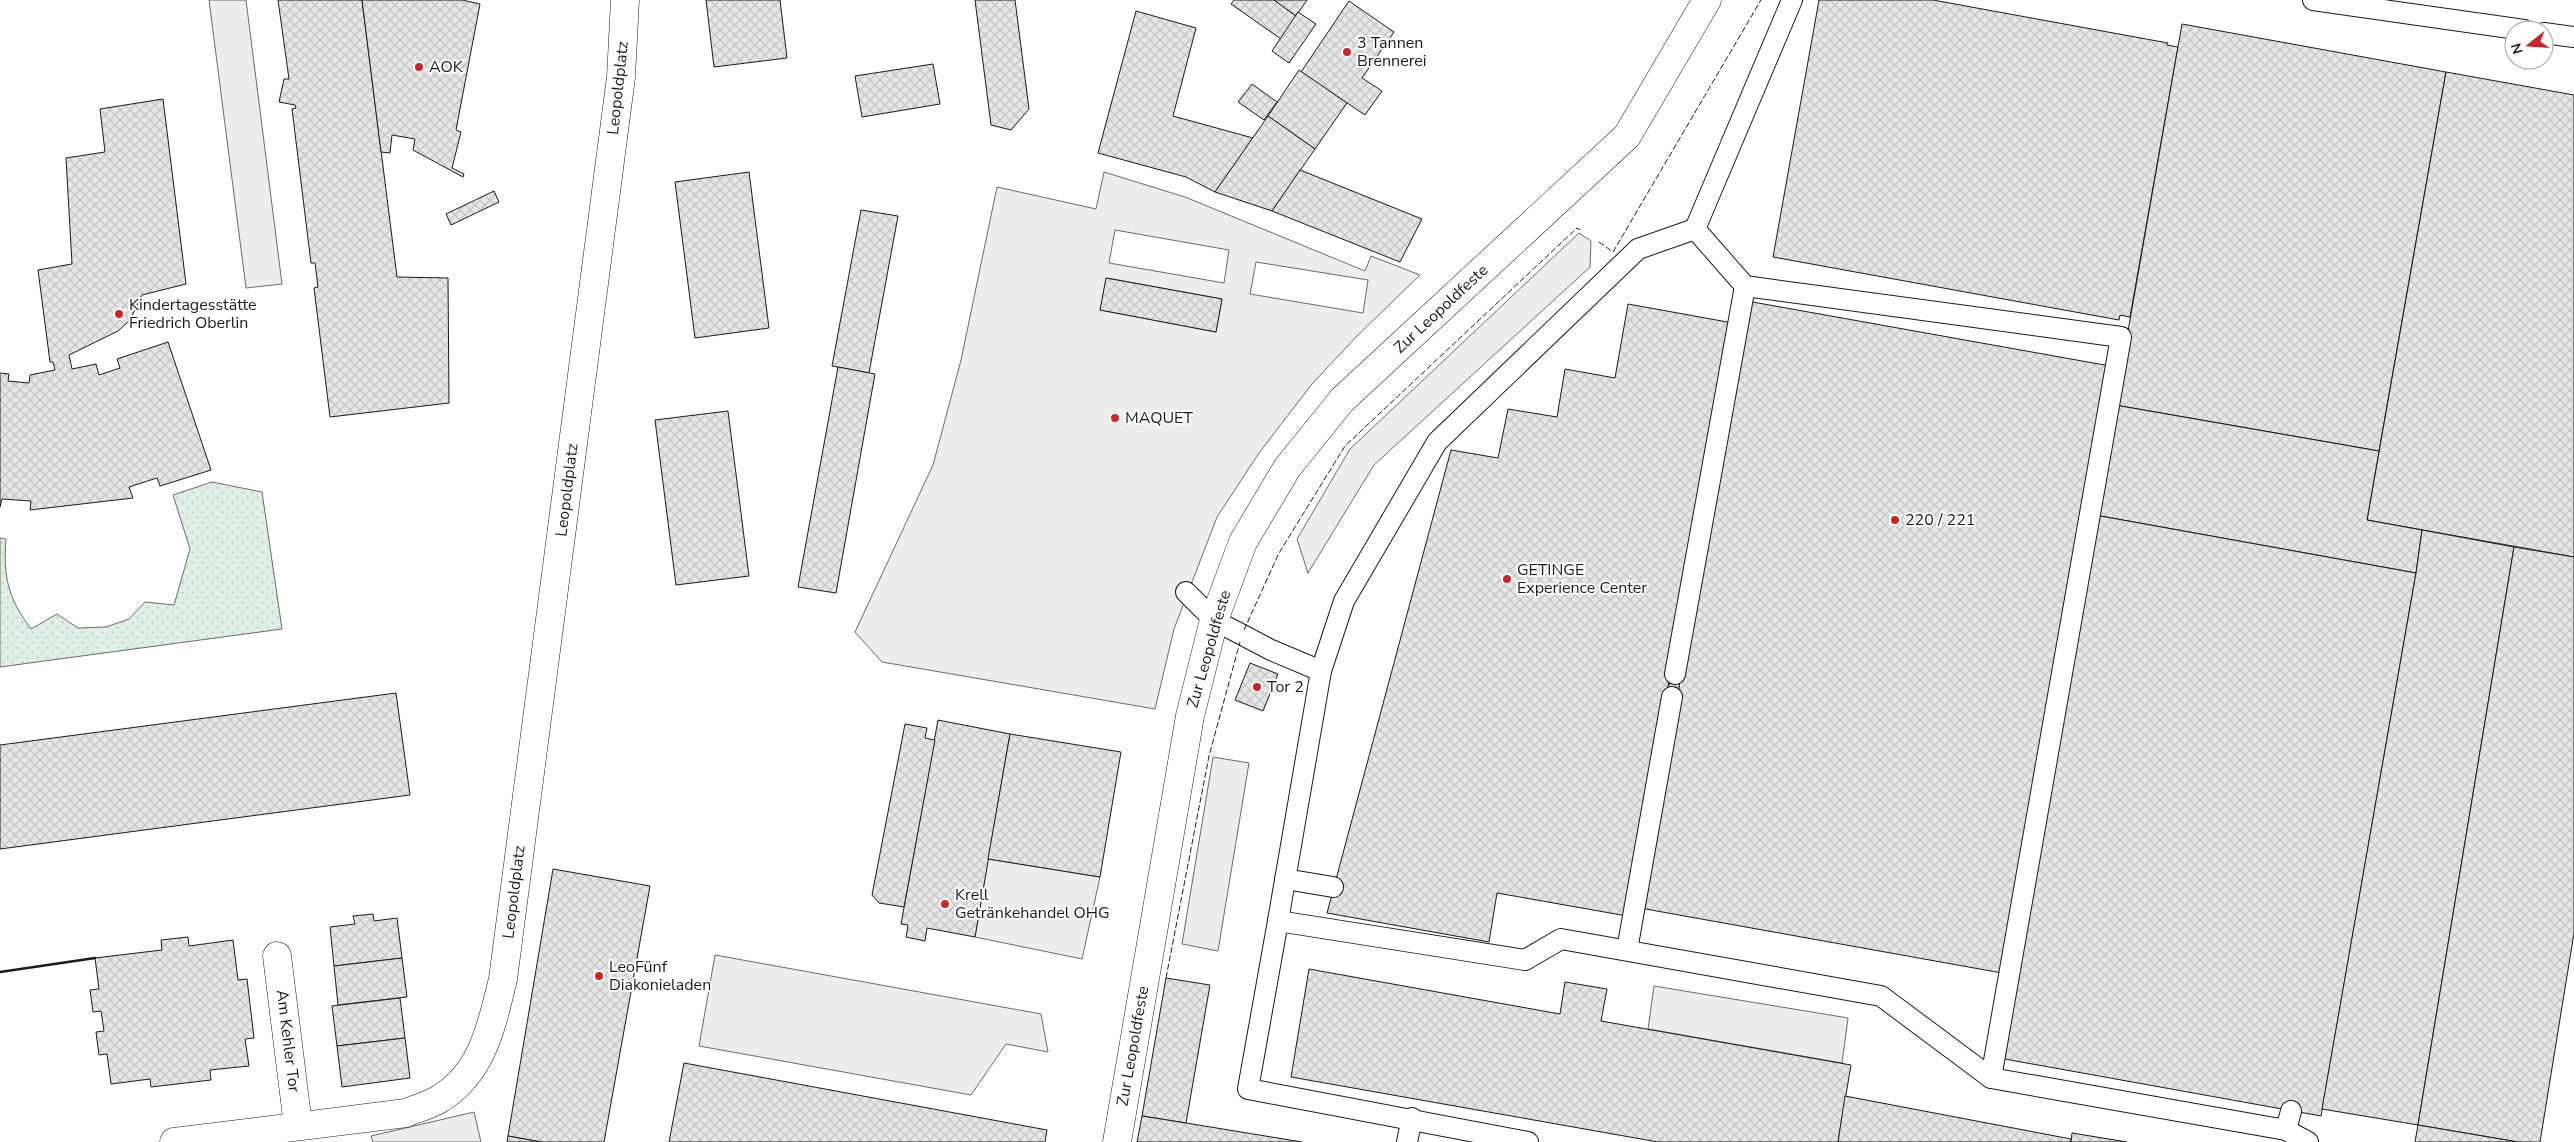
<svg xmlns="http://www.w3.org/2000/svg" width="2574" height="1142" viewBox="0 0 2574 1142" font-family="'Nunito Sans',sans-serif">
	<defs>
		<pattern id="green-dots" width="8" height="8" patternUnits="userSpaceOnUse" patternTransform="scale(1.25)"><rect width="8" height="8" fill="#e0efe3"/><path d="M2 2h.1M6 6h.1" fill="none" stroke="#c0ccc2" stroke-width="1.8" stroke-linecap="round"/></pattern>
		<pattern id="building-cross-hatch" width="8" height="8" patternUnits="userSpaceOnUse" patternTransform="scale(1.25)"><rect width="8" height="8" fill="#e6e6e6"/><path d="M0 0l8 8M0 8l8-8" fill="none" stroke="#c5c5c5"/></pattern>
	</defs>
	<rect width="100%" height="100%" fill="#fff"/>
	<path fill="url(#green-dots)" stroke="#6a6a6a" d="M212 482 262 492 282 629 0 667V538L6 539C3 577 8 598 31 629L57 614 78 628 106 627 129 619 145 602 174 605 190 549 173 495Z"/>
	<g fill="#ededed" stroke="#6a6a6a" fill-rule="evenodd">
		<path d="M209 0H246L282 284 246 288Z"/>
		<path d="M1104 172 1185 197 1365 271 1371 256 1420 275 1357 336 1312 384 1259 453 1217 517 1174 629 1155 709 882 662 855 632 933 465 961 360 997 187 1096 209ZM1115 230 1229 250 1224 283 1109 263ZM1256 262 1368 280 1363 313 1250 294ZM1107 278 1222 299 1216 332 1100 310Z"/>
		<path d="M1579 233 1591 241 1590 267 1374 465 1308 573 1297 539 1350 449Z"/>
		<path d="M1213 757 1249 763 1218 951 1182 944Z"/>
		<path d="M988 859 1100 877 1082 959 975 937Z"/>
		<path d="M715 955 1041 1014 1048 1052 1006 1044 971 1095 699 1046Z"/>
		<path d="M1654 986 1848 1018 1842 1063 1648 1029Z"/>
		<path d="M474 1112 481 1142H373L371 1136Z"/>
	</g>
	<g fill="url(#building-cross-hatch)" stroke="#1a1a1a">
		<path d="M278 0H362L397 277 448 278 449 403 330 417 314 288 318 287 315 263H311L292 109 296 108 295 105 279 102 284 79H289Z"/>
		<path d="M362 0H462L480 4 456 130 461 132 452 168 464 174 463 177 413 150 415 139 392 135 390 153 381 152Z"/>
		<path d="M706 0H780L787 58 714 67Z"/>
		<path d="M975 0H1015L1029 109 1011 130 991 125Z"/>
		<path d="M1234 0H1274L1296 16 1281 39 1231 4Z"/>
		<path d="M1274 0H1307L1296 16Z"/>
		<path d="M1819 0H1933L2168 43 2167 45 2178 47 2130 317 2120 315 2119 320 1773 257Z"/>
		<path d="M1349 1 1394 32 1362 78 1382 91 1365 115 1301 72Z"/>
		<path d="M1136 11 1196 28 1173 116 1253 138 1215 192 1186 177 1098 153Z"/>
		<path d="M1298 12 1316 24 1289 63 1272 51Z"/>
		<path d="M2182 24 2446 72 2379 451 2115 405Z"/>
		<path d="M933 64 940 104 862 117 855 76Z"/>
		<path d="M1299 70 1347 103 1315 149 1268 116Z"/>
		<path d="M2446 72 2574 95V557L2367 520Z"/>
		<path d="M1252 84 1277 102 1264 120 1238 102Z"/>
		<path d="M163 99 186 284 142 295 130 320 118 331 69 355 72 369 96 364 99 375 120 368 117 359 168 342 211 470 160 486 157 478 129 487 133 498 30 510 31 501 2 499 0 507V373L9 374 8 381 29 383 30 375 55 370 53 362H50L38 270 72 264 66 158 105 152 100 109Z"/>
		<path d="M1268 116 1315 149 1272 211 1215 192Z"/>
		<path d="M1300 170 1422 219 1400 262 1272 211Z"/>
		<path d="M749 172 769 328 695 338 675 182Z"/>
		<path d="M494 191 499 202 451 225 446 214Z"/>
		<path d="M861 210 898 216 869 373 832 366Z"/>
		<path d="M1106 278 1222 299 1216 332 1100 310Z"/>
		<path d="M1747 301 2110 366 2002 973 1640 908Z"/>
		<path d="M1628 304 1733 323 1627 916 1497 893 1489 942 1327 913 1451 450 1498 458 1508 409 1557 417 1565 369 1615 378Z"/>
		<path d="M838 367 875 374 836 593 798 587Z"/>
		<path d="M2115 405 2379 451 2367 520 2422 530 2416 573 2095 515Z"/>
		<path d="M728 411 749 576 676 585 655 420Z"/>
		<path d="M2095 515 2416 573 2321 1116 1999 1058Z"/>
		<path d="M2422 530 2514 547 2418 1125 2322 1109 2416 573Z"/>
		<path d="M2514 547 2574 557V933L2540 1142H2518L2418 1125Z"/>
		<path d="M1250 663 1278 674 1263 711 1235 700Z"/>
		<path d="M1671 673 1681 675 1677 698 1667 696Z"/>
		<path d="M396 693 410 795 0 849V745Z"/>
		<path d="M938 720 1010 734 975 937 927 928 925 941 906 937 908 925 901 924Z"/>
		<path d="M905 724 927 728 925 738 935 740 904 907 879 903 872 895Z"/>
		<path d="M1010 734 1121 752 1100 877 988 859Z"/>
		<path d="M553 869 650 886 604 1142H541L508 1136Z"/>
		<path d="M373 914 374 921 397 918 402 958 334 966 330 927 355 924 353 916Z"/>
		<path d="M188 937 189 946 233 940 238 980 247 979 254 1038 245 1039 249 1066 210 1070 211 1080 151 1087 150 1079 111 1084 107 1054 99 1055 96 1032 104 1031 101 1011 93 1012 90 990 99 989 95 958 162 950 161 940Z"/>
		<path d="M402 958 407 997 338 1005 334 966Z"/>
		<path d="M1309 969 1560 1014 1565 982 1607 989 1601 1021 1851 1065 1838 1142H1658L1291 1077Z"/>
		<path d="M1166 978 1210 985 1186 1123 1142 1116Z"/>
		<path d="M400 998 405 1038 337 1046 332 1006Z"/>
		<path d="M405 1038 410 1078 342 1087 337 1046Z"/>
		<path d="M684 1063 1047 1130 1045 1142H669Z"/>
		<path d="M1845 1096 2071 1139V1142H1838Z"/>
		<path d="M1142 1116 1186 1123 1302 1142H1137Z"/>
		<path d="M2418 1125 2518 1142H2415Z"/>
		<path d="M2072 1133 2127 1142H2071Z"/>
		<path d="M508 1136 541 1142H507Z"/>
	</g>
	<g fill="none" stroke-linecap="round" stroke-linejoin="round">
		<defs>
			<g id="service">
				<path d="M2313 0 2524 30"/>
				<path d="M2544 33 2574 37"/>
				<path d="M1695 229 1745 286 2121 337 1991 1078"/>
				<path d="M1186 592 1214 620 1271 650 1321 671"/>
				<path d="M1675 674 1745 286"/>
				<path d="M1285 879 1333 887"/>
				<path d="M1278 921 1321 671 1344 601 1437 442 1638 249 1695 229 1792 0"/>
				<path d="M1627 950 1672 697"/>
				<path d="M2286 1130 2291 1111"/>
				<path d="M1407 1142 1412 1118"/>
				<path d="M1528 1142 1248 1089 1278 921 1525 960 1561 939 1881 996 1991 1078 2286 1130 2308 1142"/>
			</g>
			<g id="minor">
				<path d="M277 956 298 1125"/>
				<path d="M174 1142 406 1113C417 1108 431 1105 441 1098 483 1072 492 1024 503 979L621 77 625 0"/>
				<path d="M1117 1142 1190 716 1214 620 1243 542 1287 468 1342 400 1627 136 1707 0"/>
			</g>
		</defs>
		<use href="#service" stroke="#1a1a1a" stroke-width="22"/>
		<use href="#minor" stroke="#1a1a1a" stroke-width="29"/>
		<use href="#service" stroke="#fff" stroke-width="20"/>
		<use href="#minor" stroke="#fff" stroke-width="28"/>
		<g stroke="#1a1a1a" stroke-width="1" stroke-dasharray="6 2.5" stroke-linecap="butt">
			<path d="M1599 242 1613 252 1761 0"/>
			<path d="M1244 630 1279 553 1345 446 1577 228 1580 230"/>
			<path d="M1166 978 1209 756 1240 642"/>
		</g>
		<path stroke="#1a1a1a" stroke-width="2.5" d="M0 972 95 958"/>
	</g>
	<g fill="#c62828" stroke="#fff" stroke-width="2">
		<circle cx="1347" cy="52" r="5"/>
		<circle cx="419" cy="67" r="5"/>
		<circle cx="119" cy="314" r="5"/>
		<circle cx="1115" cy="418" r="5"/>
		<circle cx="1895" cy="520" r="5"/>
		<circle cx="1507" cy="579" r="5"/>
		<circle cx="1257" cy="687" r="5"/>
		<circle cx="945" cy="904" r="5"/>
		<circle cx="599" cy="976" r="5"/>
	</g>
	<g text-anchor="middle" dominant-baseline="central" stroke-width="4" stroke-linejoin="round" paint-order="stroke">
		<g font-size="16" fill="#1a1a1a" stroke="#fff" text-anchor="start">
			<text x="1357" y="43">3 Tannen<tspan x="1357" dy="18">Brennerei</tspan></text>
			<text x="429" y="67">AOK</text>
			<text x="129" y="305">Kindertagesstätte<tspan x="129" dy="18">Friedrich Oberlin</tspan></text>
			<text x="1125" y="418">MAQUET</text>
			<text x="1905" y="520">220 / 221</text>
			<text x="1517" y="570">GETINGE<tspan x="1517" dy="18">Experience Center</tspan></text>
			<text x="1267" y="687">Tor 2</text>
			<text x="955" y="895">Krell<tspan x="955" dy="18">Getränkehandel OHG</tspan></text>
			<text x="609" y="967">LeoFünf<tspan x="609" dy="18">Diakonieladen</tspan></text>
		</g>
		<g font-size="16" fill="#1a1a1a" stroke="#fff">
			<text transform="translate(618 88) rotate(-84)">Leopoldplatz</text>
			<text transform="translate(1441 309) rotate(-43)">Zur Leopoldfeste</text>
			<text transform="translate(567 490) rotate(-83)">Leopoldplatz</text>
			<text transform="translate(1209 649) rotate(-74)">Zur Leopoldfeste</text>
			<text transform="translate(514 892) rotate(-83)">Leopoldplatz</text>
			<text transform="translate(288 1041) rotate(83)">Am Kehler Tor</text>
			<text transform="translate(1133 1046) rotate(-80)">Zur Leopoldfeste</text>
		</g>
	</g>
	<g transform="translate(2529 45) rotate(253)"><circle r="24" fill="#ffffff" stroke="#a3a3a3"/>
	<path d="M0-4L9 19L0 12L-9 19Z" fill="#c62828"/>
	<text y="-8" font-size="14" font-weight="bold" text-anchor="middle" fill="#1a1a1a">N</text>
	</g>
</svg>
